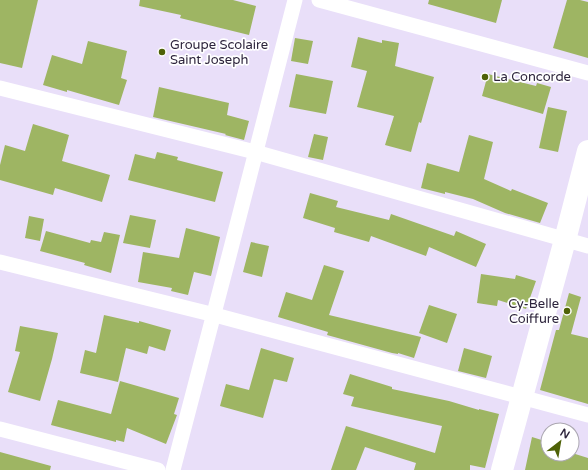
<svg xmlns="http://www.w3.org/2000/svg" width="588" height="470" viewBox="0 0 588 470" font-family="'Varela Round',sans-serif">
	<rect width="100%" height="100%" fill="#e9dff9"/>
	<g fill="#9eb563">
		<path d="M0 0H38L22 68 0 63Z"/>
		<path d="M140 0H233L256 6 249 35 180 18 181 15 139 6Z"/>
		<path d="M429 0H502L496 23 428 4Z"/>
		<path d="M567 0H580L588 2V58L553 48Z"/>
		<path d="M358 37 382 43V40L399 43 395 66 434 77 421 123 419 122 411 152 385 145 394 116 357 107 367 71 351 67Z"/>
		<path d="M295 38 313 41 308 64 291 61Z"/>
		<path d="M88 41 127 51 121 78 127 80 119 105 67 90V92L43 85 52 55 82 64Z"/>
		<path d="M296 74 333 81 326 114 289 107Z"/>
		<path d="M488 74 536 86 537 83 551 87 543 114 482 96Z"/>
		<path d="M159 87 229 103 227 115 249 121 244 140 225 135 226 134 153 117Z"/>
		<path d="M548 107 567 111 558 152 539 148Z"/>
		<path d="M33 124 69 135 62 161 110 175 102 202 55 188 53 195 0 180V165L5 145 25 151Z"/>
		<path d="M314 134 328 137 323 160 308 157Z"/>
		<path d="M469 135 493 142 484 179 511 191 512 189 548 203 540 223 505 213 473 199 445 192V194L421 188 427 163 459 172Z"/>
		<path d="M157 152 178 157 177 160 223 172 215 202 128 180 135 154 155 159Z"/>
		<path d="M310 193 338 201 336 207 389 220 391 214 454 236 456 231 486 244 476 267 429 247 426 256 371 236 369 242 334 232 335 228 303 218Z"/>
		<path d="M130 215 156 220 150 248 123 243Z"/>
		<path d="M29 216 44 219 40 241 25 238Z"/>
		<path d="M186 228 220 237 211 276 194 272 188 295 171 291 172 288 138 282 143 252 179 258Z"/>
		<path d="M46 231 90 243 91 240 101 242 104 232 120 235 111 273 84 265 85 263 40 251Z"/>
		<path d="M251 242 269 246 262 277 243 272Z"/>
		<path d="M324 265 344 271 329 315 421 337 414 358 398 353V354L392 353 327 335 328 332 278 317 286 292 312 300Z"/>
		<path d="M481 274 515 279 516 275 536 281 526 309 498 300 497 306 477 303Z"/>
		<path d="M569 293 581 297 571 334 588 338V404L540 390 556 330H559Z"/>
		<path d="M429 305 457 314 447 343 419 333Z"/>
		<path d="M104 315 139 323V321L171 330 165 351 149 346 147 354 126 348 118 382 80 373 85 350 96 353Z"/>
		<path d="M20 326 58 333 52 359 40 401 8 392 20 352 15 351Z"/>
		<path d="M261 348 294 358 287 382 274 379 263 418 220 406 226 384 249 390Z"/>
		<path d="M464 348 492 356 486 378 458 371Z"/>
		<path d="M350 374 392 387V389L449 401 479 410V409L499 414 485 468 470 465V470H414L416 463 365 447 356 470H331L346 426 435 453 442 426 351 406 354 397 343 394Z"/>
		<path d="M120 381 179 398 174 414 177 415 166 444 127 428 124 442 116 440V442L51 425 58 400 111 414Z"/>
		<path d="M532 437 548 442V454L572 453 588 458V470H525Z"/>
		<path d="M0 452 51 466 50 470H0Z"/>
	</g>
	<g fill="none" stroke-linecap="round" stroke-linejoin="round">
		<g stroke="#fff" stroke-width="15">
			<path d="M319 0 588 73"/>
			<path d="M0 88 255 152 588 246"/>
			<path d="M0 262 215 315 588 415"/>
			<path d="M0 429 158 470"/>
			<path d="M173 470C215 314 254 156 295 0"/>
		</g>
		<path stroke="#fff" stroke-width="22" d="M502 470 565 240 588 151"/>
	</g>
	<g fill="#4e6107" stroke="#fff" stroke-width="1.5">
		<circle cx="162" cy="52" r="4"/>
		<circle cx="485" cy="77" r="4"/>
		<circle cx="567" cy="311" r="4"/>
	</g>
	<g text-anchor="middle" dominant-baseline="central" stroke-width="3.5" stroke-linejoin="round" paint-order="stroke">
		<g font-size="13" fill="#2d243c" stroke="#fff" text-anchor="start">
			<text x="170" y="45">Groupe Scolaire<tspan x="170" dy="15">Saint Joseph</tspan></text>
			<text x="493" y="77">La Concorde</text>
			<text x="559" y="304" text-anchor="end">Cy-Belle<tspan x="559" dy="15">Coiffure</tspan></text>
		</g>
	</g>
	<g transform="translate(560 442) rotate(31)"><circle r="19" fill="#ffffff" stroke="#aba7b1"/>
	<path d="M0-3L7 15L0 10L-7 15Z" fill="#4e6107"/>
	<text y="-6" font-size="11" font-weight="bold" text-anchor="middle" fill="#2d243c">N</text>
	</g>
</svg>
